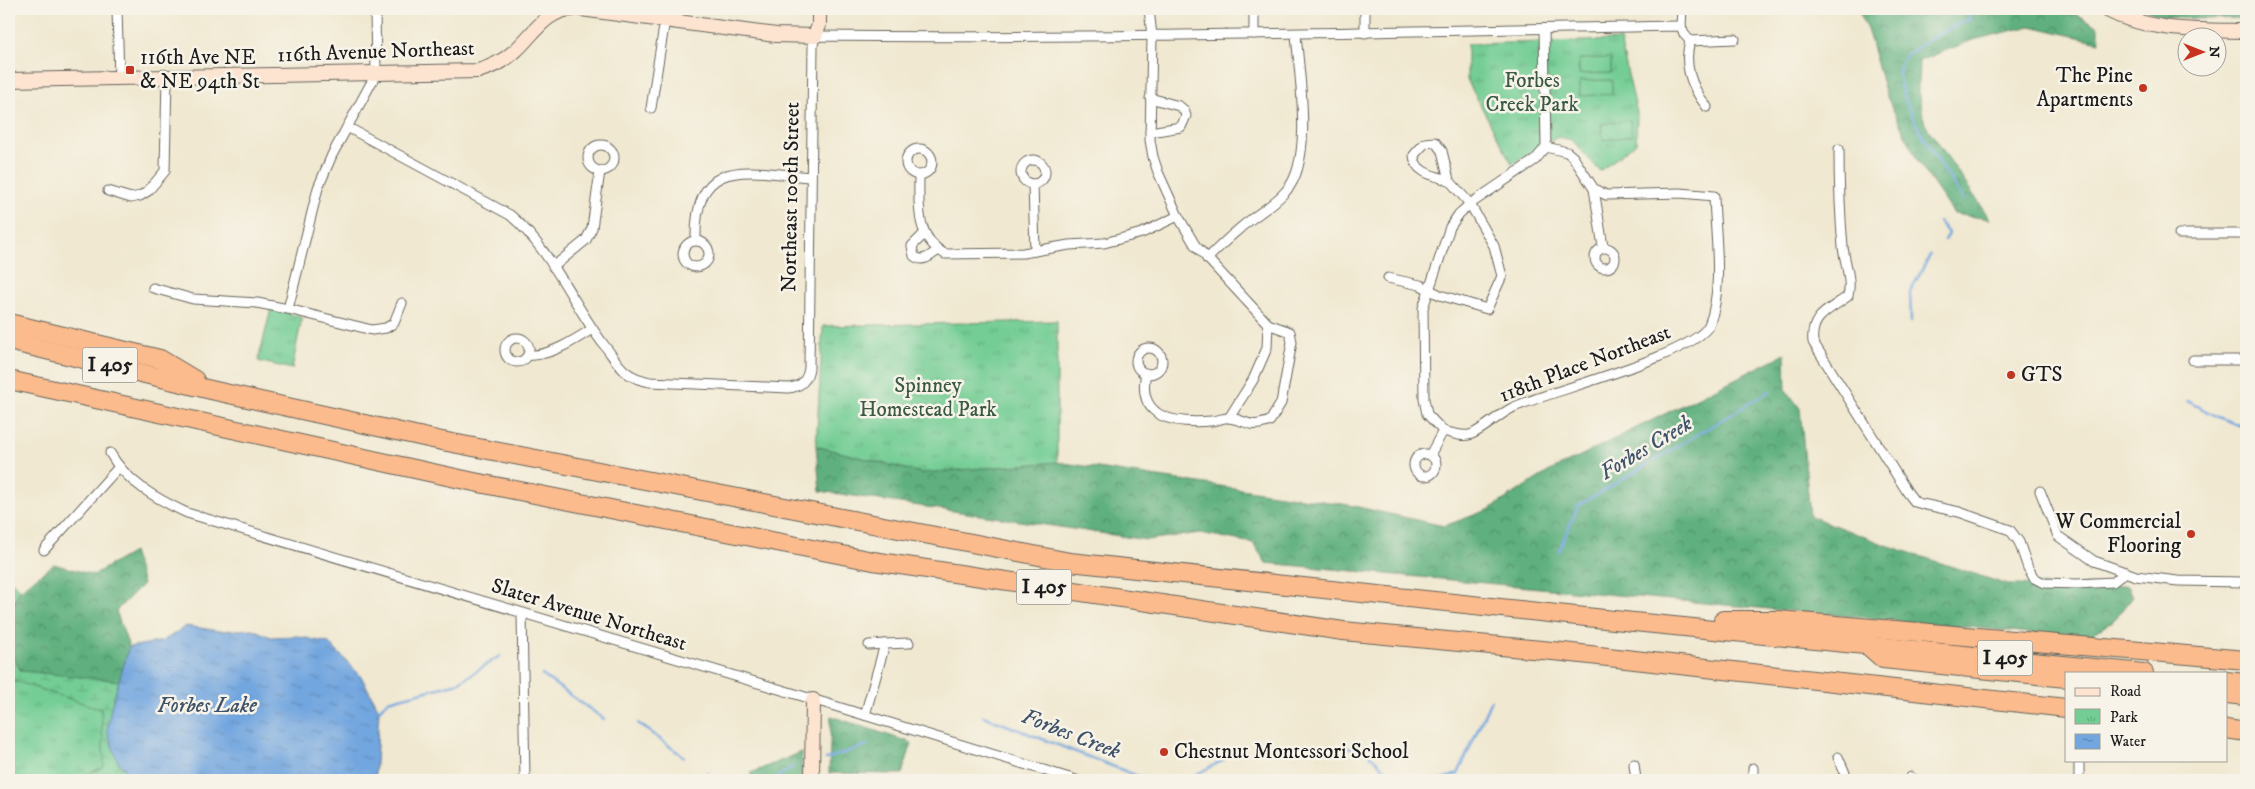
<svg xmlns="http://www.w3.org/2000/svg" width="2255" height="789" viewBox="0 0 2255 789" font-family="'IM FELL DW Pica',serif">
	<defs>
		<pattern id="forest-crowns" width="20" height="18" patternUnits="userSpaceOnUse" patternTransform="scale(1.25)"><rect width="20" height="18" fill="#5eb07e"/><path d="M2 6a3 3 0 1 1 6 0M12 15a3 3 0 1 1 6 0" fill="none" stroke="#4d8e66"/></pattern>
		<pattern id="wetland-marsh" width="20" height="14" patternUnits="userSpaceOnUse" patternTransform="scale(1.25)"><rect width="20" height="14" fill="#73cd94"/><path d="M1 5h8M5 5V1M11 12h8M15 12V8" fill="none" stroke="#63af7f"/></pattern>
		<pattern id="park-tufts" width="24" height="20" patternUnits="userSpaceOnUse" patternTransform="scale(1.25)"><rect width="24" height="20" fill="#73cd94"/><path d="M3 7l-1-3M5 7V3M7 7l1-3M15 17l-1-3M17 17v-4M19 17l1-3" fill="none" stroke="#63af7f"/></pattern>
		<pattern id="water-ripples" width="26" height="14" patternUnits="userSpaceOnUse" patternTransform="scale(1.25)"><rect width="26" height="14" fill="#72a6df"/><path d="M2 4q2-2 4 0t4 0M15 11q2-2 4 0t4 0" fill="none" stroke="#5d86b4"/></pattern>
	</defs>
	<rect width="100%" height="100%" fill="#f7f3e8"/>
	<filter id="ink" filterUnits="userSpaceOnUse"><feTurbulence type="fractalNoise" baseFrequency=".02" numOctaves="2"/><feDisplacementMap in="SourceGraphic" scale="10" xChannelSelector="R" yChannelSelector="G"/><feConvolveMatrix kernelMatrix="1 2 1 2 8 2 1 2 1" color-interpolation-filters="sRGB"/></filter>
	<filter id="wash" filterUnits="userSpaceOnUse"><feTurbulence type="fractalNoise" baseFrequency=".0096" numOctaves="4" result="noise"/><feDisplacementMap in="SourceGraphic" scale="20" xChannelSelector="R" yChannelSelector="G"/><feGaussianBlur stdDeviation="1.12" result="paint"/><feColorMatrix in="noise" values="0 0 0 0 0 0 0 0 0 0 0 0 0 0 0 0 0 1.4 0 .05"/><feComposite in="paint" operator="in"/></filter>
	<g filter="url(#wash)">
		<rect width="100%" height="100%" fill="#f0e8d0"/>
		<g fill="url(#forest-crowns)" stroke="#3d664d">
			<path d="M1858 9H2069L2077 15 2099 27V42L2031 26 1973 40 1919 61 1918 91 1925 124 1990 219 1954 214 1917 160 1886 95 1868 32Z"/>
			<path d="M2142 9H2246V18C2213 18 2173 23 2142 9Z"/>
			<path d="M1785 354 1786 390 1800 408 1810 516 1886 545 2008 585 2128 586 2133 596 2113 621 2086 638 1266 563 1253 543 1200 533 1146 540 820 491 816 446 922 473 1057 462 1349 505 1444 526 1488 510 1548 472Z"/>
			<path d="M133 552 143 584 116 611 129 647 120 681 21 671 9 650V611L20 590 54 564 93 575Z"/>
			<path d="M831 716 912 743 902 774 829 773Z"/>
			<path d="M802 752 801 780H751V773Z"/>
		</g>
		<g fill="url(#wetland-marsh)" stroke="#487458">
			<path d="M9 578 20 590 9 611Z"/>
			<path d="M9 650 21 671 120 681 111 707 117 760 133 780H9Z"/>
		</g>
		<g fill="url(#park-tufts)" stroke="#487458">
			<path d="M1620 40 1637 113 1636 143 1600 171 1572 140 1558 137 1512 164 1467 80V44Z"/>
			<path d="M271 309 302 317 292 369 258 361Z"/>
			<path d="M1057 321V462L922 473 816 446 823 326Z"/>
			<path d="M9 679 101 709 104 767 72 780H9Z"/>
		</g>
		<g fill="#73cd94" stroke="#487458">
			<path d="M1611 58V73L1579 74V59Z"/>
			<path d="M1612 80V94L1580 96V81Z"/>
			<path d="M1630 120 1632 136 1603 140 1601 124Z"/>
		</g>
		<path fill="url(#water-ripples)" stroke="#47617e" d="M186 626 220 631 252 629 271 637 297 636 329 643 361 676 379 710 375 780H133L117 760 107 731 111 707 129 647 163 641Z"/>
		<g fill="none" stroke-linecap="round" stroke-linejoin="round">
			<g stroke="#72a6df" stroke-width="2.5">
				<path d="M1964 200C1949 176 1880 83 1904 58 1920 42 1950 28 1970 19L1969 9"/>
				<path d="M1939 222 1949 234 1945 240"/>
				<path d="M1911 321 1910 292 1930 255"/>
				<path d="M2187 401 2216 416 2246 428"/>
				<path d="M1559 550 1578 506 1770 391"/>
				<path d="M542 675 604 719"/>
				<path d="M379 710 388 701 458 683 500 656"/>
				<path d="M983 716 1148 780"/>
				<path d="M638 723 684 757"/>
				<path d="M1264 747 1362 748 1397 780"/>
				<path d="M826 759 867 745"/>
				<path d="M707 773 716 780"/>
				<path d="M772 780 793 767"/>
				<path d="M1185 780 1224 760"/>
				<path d="M1439 780 1458 774 1491 700"/>
			</g>
		</g>
	</g>
	<g filter="url(#ink)">
		<g fill="none" stroke-linecap="round" stroke-linejoin="round">
			<defs>
				<g id="street">
					<path d="M117 9 119 78"/>
					<path d="M1365 9V33"/>
					<path d="M1681 26 1682 9"/>
					<path d="M1544 29 1546 147"/>
					<path d="M1254 34V9"/>
					<path d="M1690 41C1683 65 1692 88 1707 107"/>
					<path d="M651 108 665 20"/>
					<path d="M347 127 510 215C551 249 572 303 604 345 611 353 617 365 626 372 633 378 641 380 650 382L788 388C801 387 807 381 809 368L813 45 815 36C1104 39 1392 31 1681 26L1684 34 1690 41 1735 39"/>
					<path d="M1150 132 1181 127 1186 116 1184 110 1179 106 1150 98"/>
					<circle cx="601" cy="158" r="13"/>
					<circle cx="919" cy="162" r="13"/>
					<path d="M1839 149C1839 182 1840 214 1843 247 1845 264 1852 279 1848 296 1830 310 1810 315 1813 342L1908 493 1915 502 1922 504 1959 512 2010 530 2019 542 2028 568 2034 578 2044 583 2077 584 2113 582 2126 572"/>
					<circle cx="1033" cy="172" r="12"/>
					<path d="M919 176C919 206 915 237 945 254L1023 253 1069 245 1104 243 1142 233 1178 216"/>
					<path d="M1033 184 1035 251"/>
					<path d="M1594 189 1603 247"/>
					<path d="M108 191 131 198 140 196 148 191 165 171 167 77"/>
					<path d="M924 234 912 246 914 256C923 263 930 256 938 250"/>
					<path d="M2179 234H2246"/>
					<path d="M696 240C694 154 748 172 810 177"/>
					<circle cx="696" cy="254" r="13"/>
					<circle cx="1605" cy="258" r="10"/>
					<path d="M1207 259C1217 249 1227 239 1238 230 1253 216 1272 207 1286 191 1314 161 1299 74 1296 34"/>
					<path d="M553 267 586 240 592 228 600 171"/>
					<path d="M1388 278 1420 285 1440 295 1487 309 1502 276 1494 246 1470 204 1449 180 1442 151 1435 142 1425 143 1414 155C1414 173 1435 176 1449 180"/>
					<path d="M153 288 193 299 257 303 288 309 372 330 386 328 394 323 402 303"/>
					<path d="M288 309 318 188 332 155 376 74 375 9"/>
					<circle cx="517" cy="350" r="12"/>
					<circle cx="1149" cy="361" r="13"/>
					<path d="M528 355C549 357 575 340 592 329"/>
					<path d="M2193 360H2246"/>
					<path d="M1146 373C1136 419 1175 424 1211 421 1217 421 1224 417 1230 418 1249 421 1249 429 1270 421L1281 403 1292 342 1290 332 1268 324 1195 245 1178 216 1158 172 1153 157 1150 140 1152 36 1149 9"/>
					<path d="M1229 418 1253 380 1267 348 1268 324"/>
					<path d="M1443 431C1452 433 1463 438 1472 434 1487 427 1499 414 1514 407 1550 391 1695 355 1709 325 1724 289 1715 235 1714 196L1680 193 1606 195 1594 189 1573 157 1567 152 1546 147"/>
					<path d="M110 453C126 482 157 499 187 513L802 696 1076 780"/>
					<circle cx="1425" cy="465" r="11"/>
					<path d="M1430 455 1443 431 1427 414 1424 399 1423 308 1450 227 1459 214 1470 204 1535 160 1546 147"/>
					<path d="M2040 491 2058 536 2094 561 2136 576 2178 581 2246 582"/>
					<path d="M44 550 118 468"/>
					<path d="M522 614 525 780"/>
					<path d="M869 645 885 644"/>
					<path d="M865 715 885 644 909 643"/>
					<path d="M1838 757 1848 780"/>
					<path d="M2079 763V780"/>
					<path d="M1634 764 1636 780"/>
					<path d="M1753 768V780"/>
					<path d="M1911 777V780"/>
				</g>
				<g id="secondary">
					<path d="M581 9 776 35 815 36 819 25V9"/>
					<path d="M2105 9C2148 32 2199 30 2246 31"/>
					<path d="M9 80 478 71C492 67 504 61 515 51 534 34 545 10 573 9"/>
					<path d="M812 780 813 700"/>
				</g>
				<g id="highway">
					<path d="M9 323 160 359 195 380"/>
					<path d="M9 341 211 390 437 440 1070 562 1614 620 2144 673"/>
					<path d="M9 380 474 482 873 561 1343 631 1563 652 2066 708"/>
					<path d="M1723 620H1778L2246 660"/>
					<path d="M1866 644 1883 659 2066 678"/>
					<path d="M2226 681 2246 683"/>
					<path d="M2226 694 2246 696"/>
					<path d="M2226 729 2246 732"/>
				</g>
			</defs>
			<use href="#street" stroke="#66635b" stroke-width="11"/>
			<use href="#secondary" stroke="#66635b" stroke-width="16"/>
			<use href="#highway" stroke="#66635b" stroke-width="20"/>
			<use href="#street" stroke="#fff" stroke-width="9"/>
			<use href="#secondary" stroke="#fde4d1" stroke-width="14"/>
			<use href="#highway" stroke="#fbbb8c" stroke-width="18"/>
		</g>
	</g>
	<g fill="#c8321e" stroke="#f7f3e8" stroke-width="2">
		<rect x="125" y="65" width="10" height="10" rx="2.5"/>
		<circle cx="2143" cy="88" r="5"/>
		<circle cx="2011" cy="375" r="5"/>
		<circle cx="2191" cy="534" r="5"/>
		<circle cx="1164" cy="752" r="5"/>
	</g>
	<g text-anchor="middle" dominant-baseline="central" stroke-width="5" stroke-linejoin="round" paint-order="stroke">
		<g fill="#f7f3e8" stroke="#5e5c59" stroke-width="1">
			<rect x="82.5" y="347.5" width="55" height="35" rx="4"/>
			<rect x="1016.5" y="569.5" width="55" height="35" rx="4"/>
			<rect x="1977.5" y="640.5" width="55" height="35" rx="4"/>
		</g>
		<g font-size="20" font-weight="bold" fill="#1c1c1c">
			<text x="110" y="365">I 405</text>
			<text x="1044" y="587">I 405</text>
			<text x="2005" y="658">I 405</text>
		</g>
		<g font-size="21" fill="#1c1c1c" stroke="#f7f3e8">
			<text transform="translate(376 52) rotate(-2)">116th Avenue Northeast</text>
			<text transform="translate(791 197) rotate(-89)">Northeast 100th Street</text>
			<text transform="translate(1585 364) rotate(-21)">118th Place Northeast</text>
			<text transform="translate(589 615) rotate(17)">Slater Avenue Northeast</text>
		</g>
		<g font-size="21" fill="#1c1c1c" stroke="#f7f3e8" text-anchor="start">
			<text x="140" y="58">116th Ave NE<tspan x="140" dy="24">&amp; NE 94th St</tspan></text>
			<text x="2133" y="76" text-anchor="end">The Pine<tspan x="2133" dy="24">Apartments</tspan></text>
			<text x="2021" y="375">GTS</text>
			<text x="2181" y="522" text-anchor="end">W Commercial<tspan x="2181" dy="24">Flooring</tspan></text>
			<text x="1174" y="752">Chestnut Montessori School</text>
		</g>
		<g font-size="21" fill="#3a5a46" stroke="#f7f3e8">
			<text x="1532" y="81">Forbes<tspan x="1532" dy="24">Creek Park</tspan></text>
			<text x="928" y="386">Spinney<tspan x="928" dy="24">Homestead Park</tspan></text>
		</g>
		<g font-size="22" font-style="italic" fill="#3e536a" stroke="#f7f3e8">
			<text transform="translate(1646 448) rotate(-31)">Forbes Creek</text>
			<text x="207" y="705">Forbes Lake</text>
			<text transform="translate(1071 734) rotate(21)">Forbes Creek</text>
		</g>
	</g>
	<rect width="2255" height="789" fill="none" stroke="#f7f3e8" stroke-width="30"/>
	<rect x="2065" y="672" width="162" height="90" fill="#f7f3e8" stroke="#9f9d96"/>
	<rect x="2075" y="688" width="25" height="8" fill="#fde4d1" stroke="#9f9d96"/>
	<text x="2110" y="696" font-size="15" fill="#1c1c1c">Road</text>
	<rect x="2075" y="709" width="25" height="15" fill="url(#park-tufts)" stroke="#9f9d96"/>
	<text x="2110" y="722" font-size="15" fill="#1c1c1c">Park</text>
	<rect x="2075" y="734" width="25" height="15" fill="url(#water-ripples)" stroke="#9f9d96"/>
	<text x="2110" y="746" font-size="15" fill="#1c1c1c">Water</text>
	<g transform="translate(2202 52) rotate(90)"><circle r="24" fill="#f7f3e8" stroke="#9f9d96"/>
	<path d="M0-4L9 19L0 12L-9 19Z" fill="#c8321e"/>
	<text y="-8" font-size="14" font-weight="bold" text-anchor="middle" fill="#1c1c1c">N</text>
	</g>
</svg>
